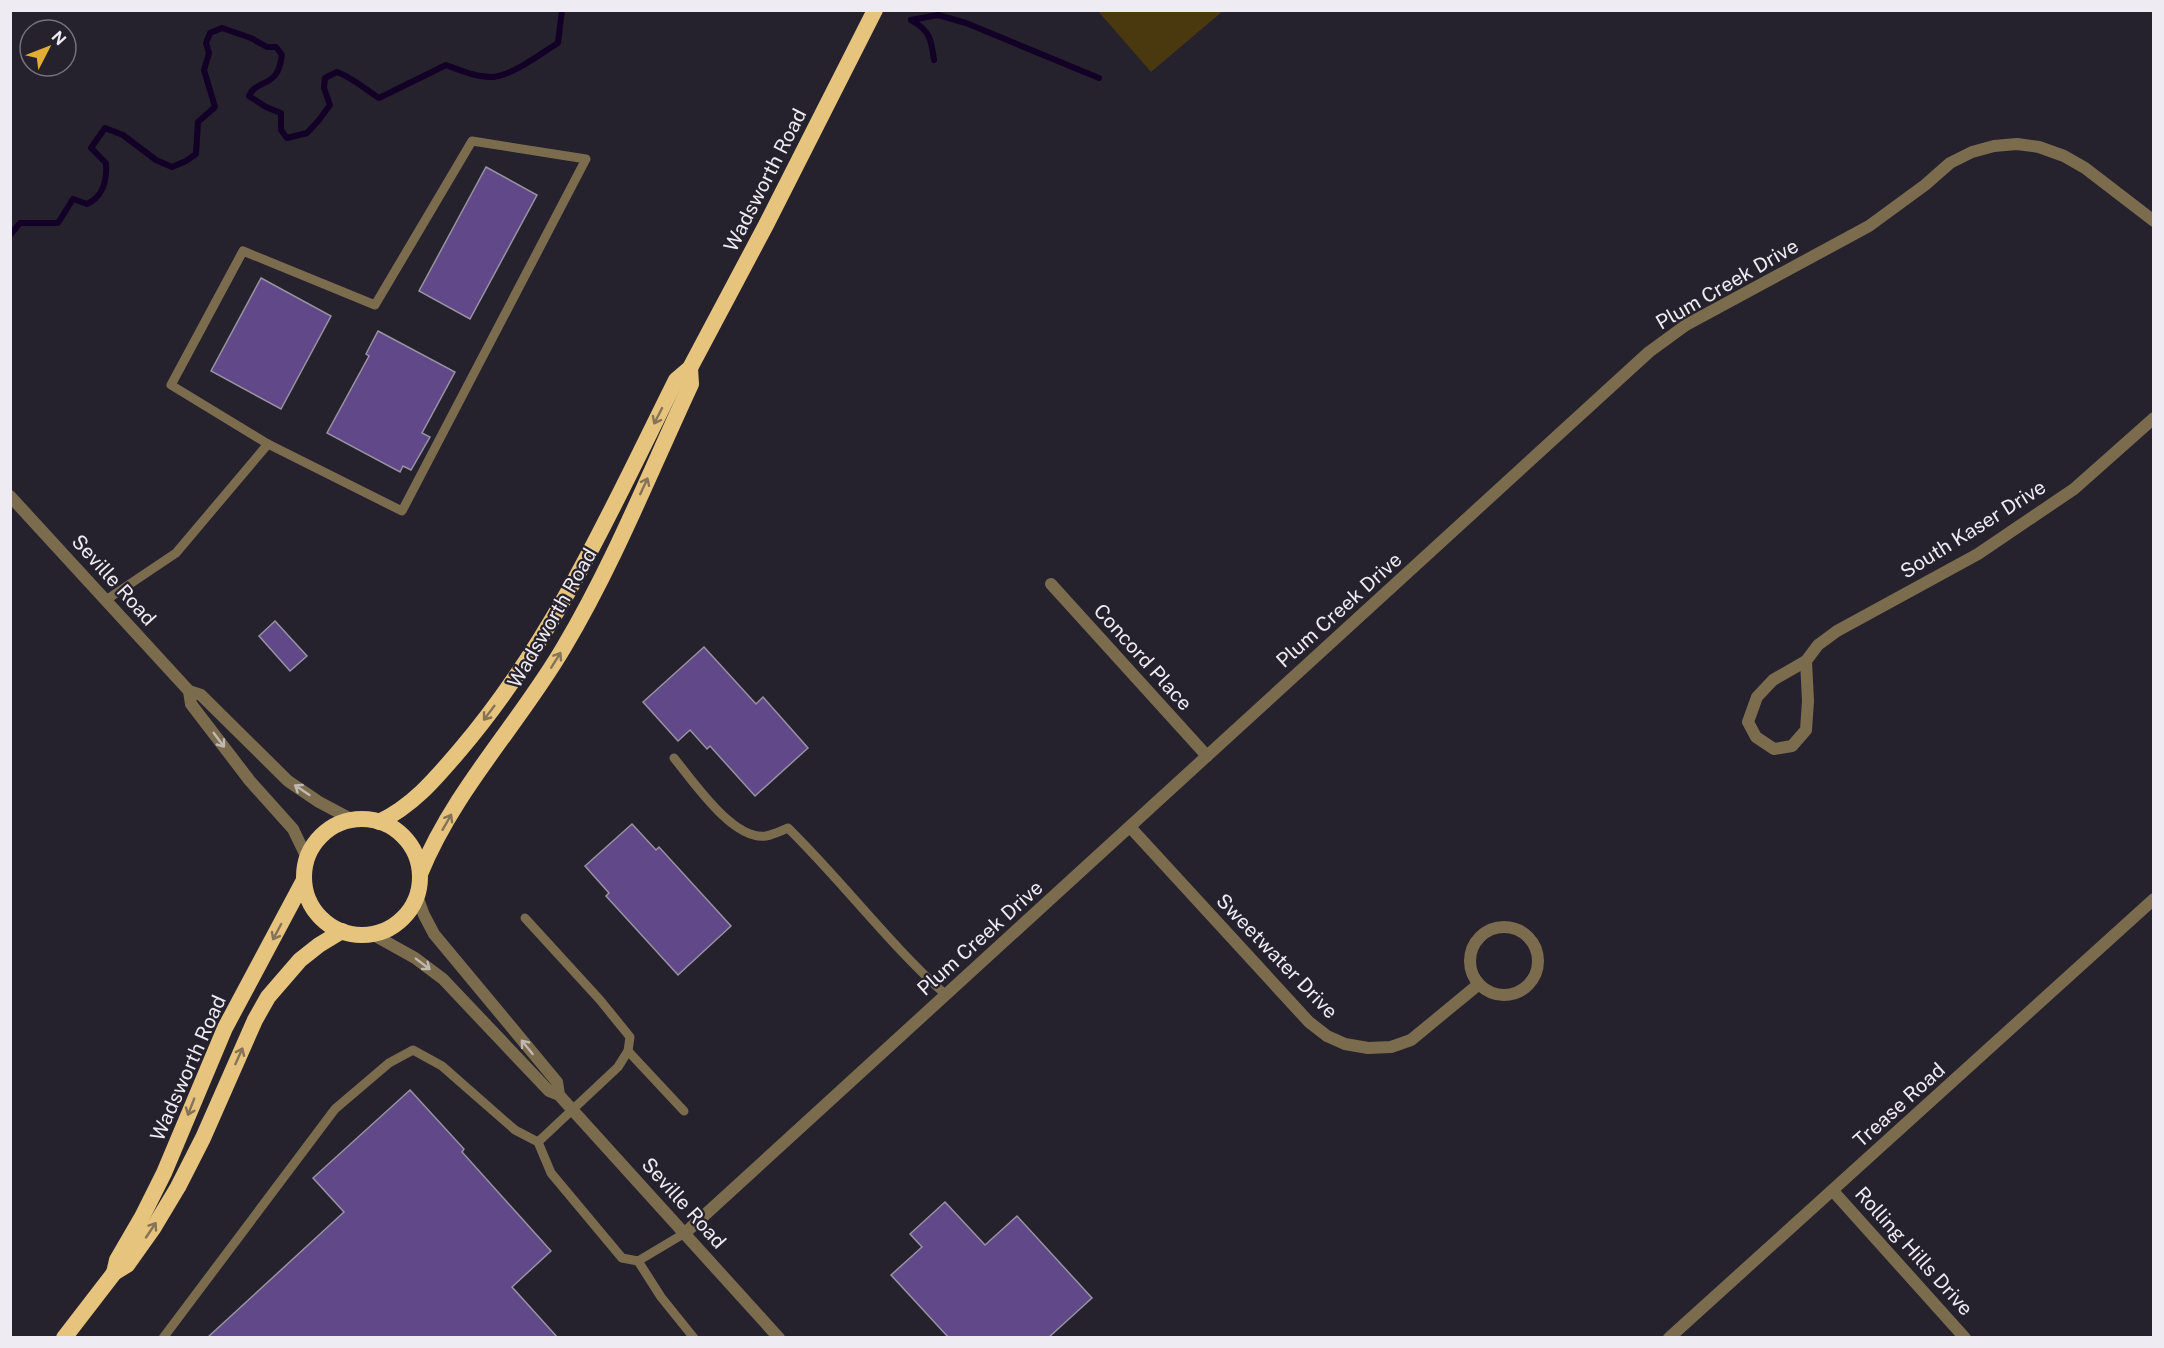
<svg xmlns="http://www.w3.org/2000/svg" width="2164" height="1348" viewBox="0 0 2164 1348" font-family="'Public Sans',sans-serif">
	<rect width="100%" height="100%" fill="#25212d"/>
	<path fill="#4a380f" d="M1098 11H1223L1151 72Z"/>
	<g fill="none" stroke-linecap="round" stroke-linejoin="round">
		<g stroke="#120027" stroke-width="6">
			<path d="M911 20 938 15 966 23 1099 78"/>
			<path d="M911 20C930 31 931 38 934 60"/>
			<path d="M10 235 20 223H58L73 199 87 204C104 196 107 180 106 163L91 148 105 128 123 135 156 160 172 167 186 161 196 154 198 122 215 107 204 70 209 53 206 43 210 33 222 28 251 38 267 47H276L282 55C281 61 280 69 276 74 269 85 254 83 249 96L266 107 281 113V130L287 138 307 133 319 120 330 105 324 88 325 78 337 72C353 78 365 89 379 98L446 65C460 70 475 77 491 77 511 77 541 53 558 43L562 10"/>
		</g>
	</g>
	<g fill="#614888" stroke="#9893a2" stroke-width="1.5">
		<path d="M486 167 537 195 470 319 419 291Z"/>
		<path d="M261 278 331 316 281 409 211 371Z"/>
		<path d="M378 331 455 372 422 433 430 437 411 470 403 466 400 472 327 433 369 356 366 354Z"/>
		<path d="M275 621 307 656 290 671 259 636Z"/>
		<path d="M704 647 756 704 763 697 808 748 755 796 710 746 707 749 690 730 678 741 643 702Z"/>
		<path d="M632 824 656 850 659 847 731 926 678 975 606 896 609 893 585 866Z"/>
		<path d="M410 1090 464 1149 462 1152 551 1251 512 1287 558 1338H207L344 1212 313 1178Z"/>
		<path d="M945 1202 985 1245 1017 1216 1092 1298 1048 1338H949L891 1275 922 1247 910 1234Z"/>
	</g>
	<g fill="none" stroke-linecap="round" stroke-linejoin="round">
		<g stroke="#7b6c4e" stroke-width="9">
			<path d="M472 141 586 159 402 511 268 444 171 385 243 251 375 305Z"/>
			<path d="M106 600 176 553 268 444"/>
			<path d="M674 758C693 781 733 841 766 836 773 835 781 831 788 828 843 882 889 944 946 995"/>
			<path d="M525 918 600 1000 630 1037 628 1051 618 1067 538 1142"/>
			<path d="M628 1051 684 1111"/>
			<path d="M638 1261 661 1297 694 1338"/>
			<path d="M163 1338 335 1109 389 1063 413 1050 442 1066 515 1130 538 1142 551 1173 622 1258 638 1261 685 1233"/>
		</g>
		<g stroke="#7b6c4e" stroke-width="12">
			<path d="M1051 584 1207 756"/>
			<path d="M1806 661 1808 701 1806 730 1792 746 1774 749 1756 737 1748 722 1757 697 1773 680 1806 661 1818 645 1837 631 1978 554 2074 489 2154 418"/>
			<path d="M1130 827 1309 1022 1327 1036 1345 1044 1368 1048 1391 1047 1411 1040 1479 984"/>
			<circle cx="1504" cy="961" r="34"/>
			<path d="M1833 1191 1965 1338"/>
			<path d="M685 1233 1649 352 1686 325 1869 226 1925 185 1950 163 1972 152 1994 146 2017 144 2039 147 2064 156 2085 168 2154 221"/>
		</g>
		<g stroke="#7b6c4e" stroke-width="12">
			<path d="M10 496 189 691 201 695 288 781 319 802 353 820"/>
			<path d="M189 691 191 704 250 781 293 829 307 858"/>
			<path d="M417 896 424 915 434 934 557 1082 559 1095"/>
			<path d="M372 934 415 958 443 979 549 1091 559 1095 779 1338"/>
			<path d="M1669 1338 2154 899"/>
		</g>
		<g stroke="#e6c47d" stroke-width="16">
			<circle cx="362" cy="877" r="58"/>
			<path d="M379 822C414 805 436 778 460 750 554 640 612 508 676 380L690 368 766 225 875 10"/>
			<path d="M420 874C454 790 519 724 564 647 614 563 650 472 691 384L690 368"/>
			<path d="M114 1273 117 1260 142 1217 164 1173 225 1028 304 880"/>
			<path d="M64 1338 114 1273 127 1265 154 1227 178 1187 203 1138 255 1020 268 997 300 960 319 945 342 931"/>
		</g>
	</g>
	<defs><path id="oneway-shaft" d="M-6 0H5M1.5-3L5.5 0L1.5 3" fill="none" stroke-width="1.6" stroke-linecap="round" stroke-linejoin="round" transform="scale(1.5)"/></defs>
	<g stroke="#867255">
		<use href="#oneway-shaft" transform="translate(658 416) rotate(117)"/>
		<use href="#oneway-shaft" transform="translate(644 486) rotate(-65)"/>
		<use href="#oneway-shaft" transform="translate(556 660) rotate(-58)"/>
		<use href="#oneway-shaft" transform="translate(489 713) rotate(127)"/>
		<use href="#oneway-shaft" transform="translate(447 822) rotate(-60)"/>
		<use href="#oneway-shaft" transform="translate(277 932) rotate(118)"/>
		<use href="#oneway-shaft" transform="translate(239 1056) rotate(-66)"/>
		<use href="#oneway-shaft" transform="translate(191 1107) rotate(111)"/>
		<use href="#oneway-shaft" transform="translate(151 1230) rotate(-56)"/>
	</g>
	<g stroke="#c0b8b1">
		<use href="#oneway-shaft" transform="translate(219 740) rotate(53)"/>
		<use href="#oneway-shaft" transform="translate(302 790) rotate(-146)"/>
		<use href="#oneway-shaft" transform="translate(423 964) rotate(37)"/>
		<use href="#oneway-shaft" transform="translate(527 1047) rotate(-129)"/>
	</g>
	<g text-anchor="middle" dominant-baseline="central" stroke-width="4.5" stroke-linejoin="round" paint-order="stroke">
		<g font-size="20" fill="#eeebf3" stroke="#25212d">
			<text transform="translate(765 180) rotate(-63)">Wadsworth Road</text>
			<text transform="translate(1727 284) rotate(-30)">Plum Creek Drive</text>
			<text transform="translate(1973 529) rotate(-32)">South Kaser Drive</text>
			<text transform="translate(114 580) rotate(48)">Seville Road</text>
			<text transform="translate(1339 610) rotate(-42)">Plum Creek Drive</text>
			<text transform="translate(552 618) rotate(-60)">Wadsworth Road</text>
			<text transform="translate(1143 657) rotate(48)">Concord Place</text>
			<text transform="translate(980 938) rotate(-42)">Plum Creek Drive</text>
			<text transform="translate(1277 956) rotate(46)">Sweetwater Drive</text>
			<text transform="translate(188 1068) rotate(-66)">Wadsworth Road</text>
			<text transform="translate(1899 1105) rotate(-42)">Trease Road</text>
			<text transform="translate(684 1203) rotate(48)">Seville Road</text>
			<text transform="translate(1914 1251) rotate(48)">Rolling Hills Drive</text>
		</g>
	</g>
	<rect width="2164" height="1348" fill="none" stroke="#eeebf3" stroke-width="24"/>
	<g transform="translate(48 48) rotate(48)"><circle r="28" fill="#25212d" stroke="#75727c" stroke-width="1.5"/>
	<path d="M0-4.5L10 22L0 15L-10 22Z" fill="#e2af34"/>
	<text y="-9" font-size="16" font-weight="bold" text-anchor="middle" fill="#eeebf3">N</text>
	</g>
</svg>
